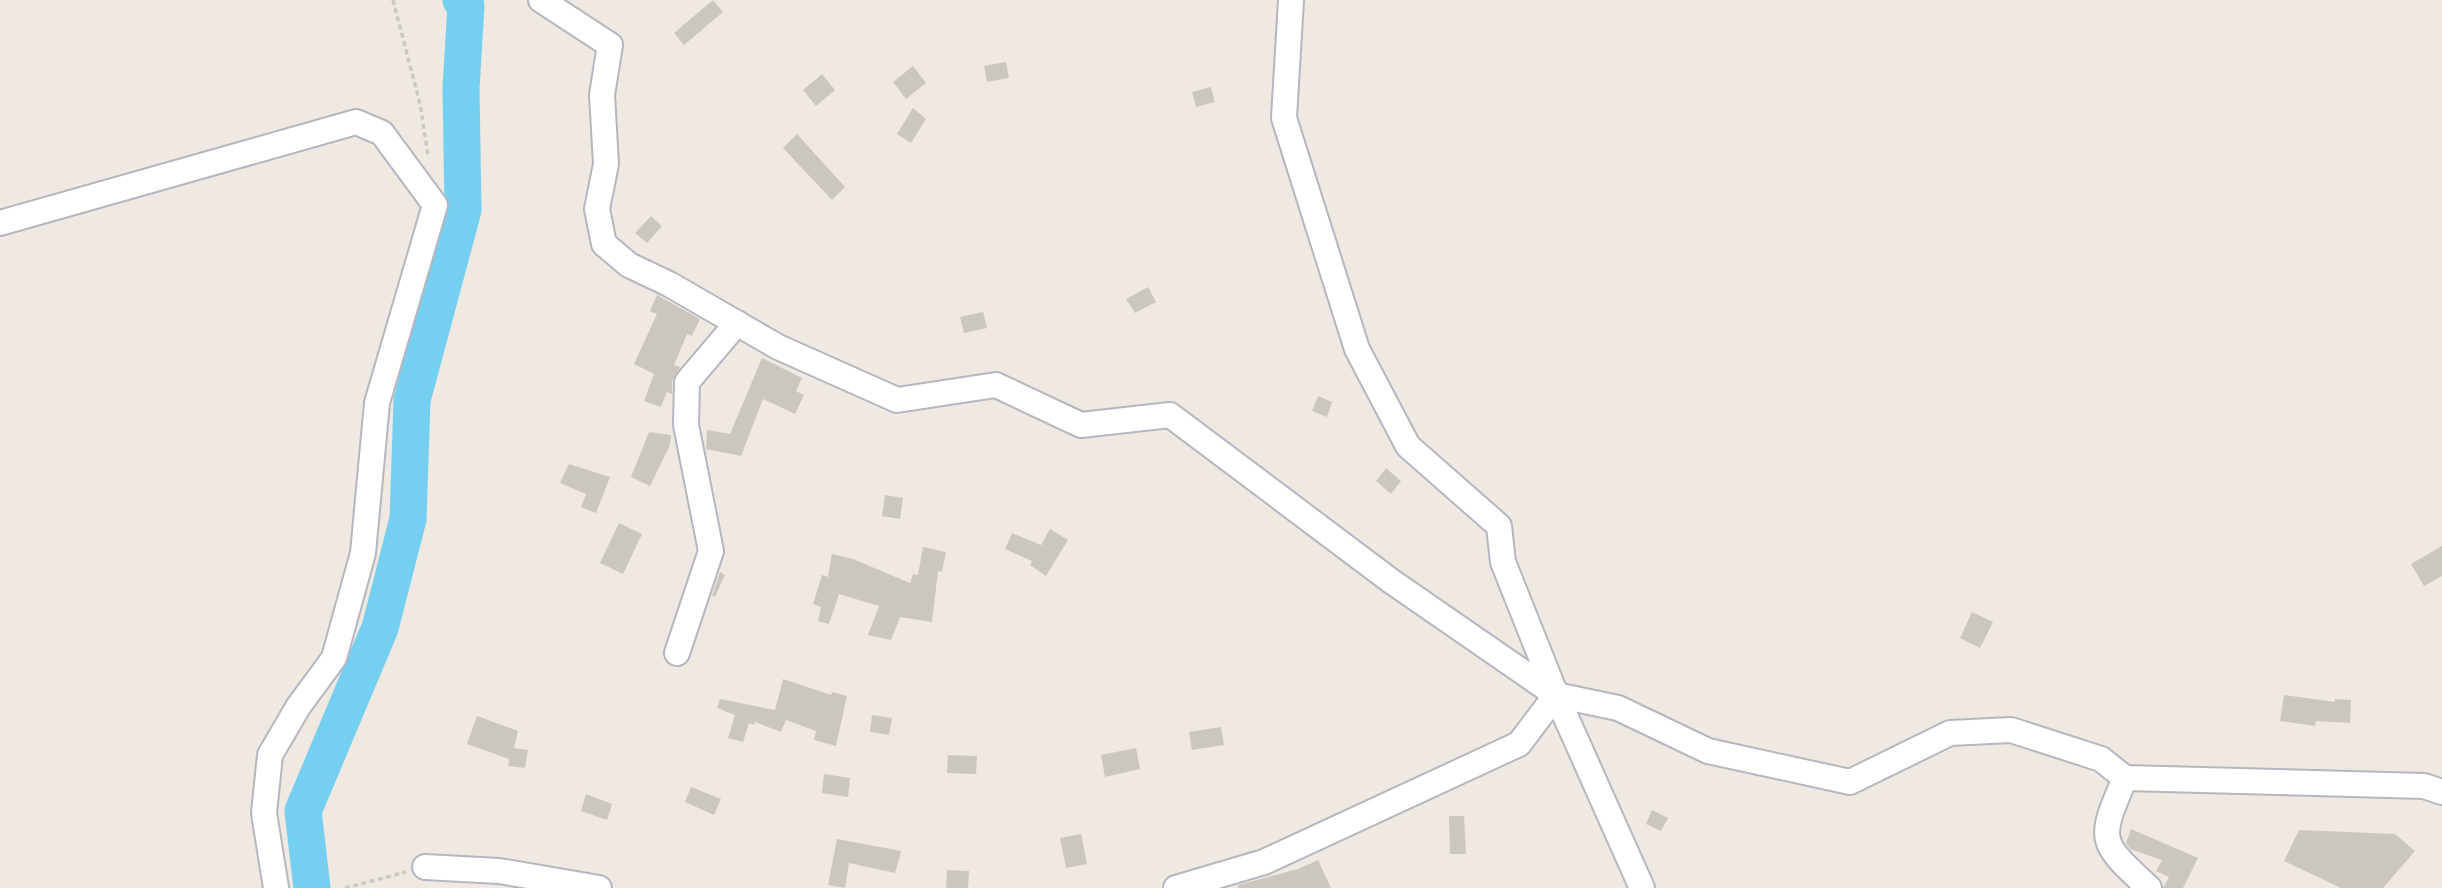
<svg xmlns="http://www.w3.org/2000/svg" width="2442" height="888" viewBox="0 0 2442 888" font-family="'IBM Plex Sans',sans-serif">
	<rect width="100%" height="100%" fill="#efe9e1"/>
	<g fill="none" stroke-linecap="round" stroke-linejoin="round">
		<path stroke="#75cff0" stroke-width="37" d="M312 888 303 811 380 628 408 519 412 400 463 210 461 88 466 6 461 0"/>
	</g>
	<g fill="#cbc7bf">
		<path d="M713 0 723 12 684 45 674 33Z"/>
		<path d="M1006 62 1009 78 987 82 984 66Z"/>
		<path d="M913 66 926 83 906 99 893 82Z"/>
		<path d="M822 74 835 90 816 106 803 90Z"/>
		<path d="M1211 87 1215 102 1196 107 1192 92Z"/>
		<path d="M913 108 926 119 911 143 897 134Z"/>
		<path d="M797 134 845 187 832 200 783 148Z"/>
		<path d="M651 216 662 226 647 243 635 233Z"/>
		<path d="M1148 287 1156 302 1135 313 1126 299Z"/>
		<path d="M657 295 700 319 692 336 687 334 674 365 680 367 672 381V394L667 392 661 407 644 401 654 374 634 364 657 314 650 311Z"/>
		<path d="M983 312 987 328 964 333 960 317Z"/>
		<path d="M762 358 802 378 796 391 804 395 795 414 763 399 741 456 706 449 707 430 730 434Z"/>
		<path d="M1318 396 1332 402 1327 417 1312 411Z"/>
		<path d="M649 432 671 435 670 445 650 486 631 477Z"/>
		<path d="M569 464 610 477 596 513 581 507 586 494 560 483Z"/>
		<path d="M1386 468 1401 481 1391 494 1376 481Z"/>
		<path d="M885 495 903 498 900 519 882 516Z"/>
		<path d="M619 523 642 534 623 574 600 563Z"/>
		<path d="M1050 529 1068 540 1046 576 1030 565 1032 561 1005 549 1012 533 1041 545Z"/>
		<path d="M2442 546V576L2424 586 2411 564Z"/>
		<path d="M923 547 946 552 942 572 938 571 932 622 900 617 891 640 868 635 879 606 839 594 829 624 818 621 821 607 813 604 822 575 828 577 832 554 853 559 910 583 913 574 918 575Z"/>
		<path d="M720 572 725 575 715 597 712 596Z"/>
		<path d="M1972 612 1993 622 1980 648 1960 638Z"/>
		<path d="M783 679 831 695 832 692 847 696 836 746 814 740 816 731 786 720 781 732 755 722 754 725 749 723 743 742 728 738 735 715 717 708 720 699 775 710Z"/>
		<path d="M2284 695 2335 702V699L2351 700 2350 723 2316 721 2315 726 2280 721Z"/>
		<path d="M872 715 892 718 889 735 870 732Z"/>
		<path d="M477 716 518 731 514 748 528 750 525 768 508 766 509 759 467 744Z"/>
		<path d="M1221 727 1224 745 1192 750 1189 732Z"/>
		<path d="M1136 748 1140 769 1105 777 1101 755Z"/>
		<path d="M948 755 977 756 976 774 947 773Z"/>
		<path d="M824 774 850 778 848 797 822 793Z"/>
		<path d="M691 787 721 799 714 815 685 802Z"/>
		<path d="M586 794 612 804 607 820 581 811Z"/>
		<path d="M1652 810 1668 818 1661 831 1646 824Z"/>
		<path d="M1449 816H1464L1466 854H1450Z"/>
		<path d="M2131 829 2198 858 2183 888H2163L2169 877 2156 871 2162 860 2130 849 2126 843Z"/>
		<path d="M2299 830 2395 834 2415 851 2383 888H2341L2284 861Z"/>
		<path d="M1081 834 1087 864 1066 868 1060 838Z"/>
		<path d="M837 839 901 851 895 873 849 863 845 888 828 885Z"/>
		<path d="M1318 860 1331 888H1238V885L1298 869Z"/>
		<path d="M947 870 969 871 968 888H946Z"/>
	</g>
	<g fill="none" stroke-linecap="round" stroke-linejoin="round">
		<defs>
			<g id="minor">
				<path d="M541 0 610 45 602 95 606 164 597 209 604 244 629 265 669 284 778 347 897 400 996 385 1081 425 1170 415 1391 581 1556 695 1618 708 1708 751 1850 782 1950 733 2011 730 2101 759 2125 778 2424 786 2442 792"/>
				<path d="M1291 0 1284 118 1357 349 1408 446 1499 526 1503 562 1556 695 1642 888"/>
				<path d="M0 223 356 122 382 133 435 205 377 403 363 553 334 658 298 707 270 755 264 813 276 888"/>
				<path d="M677 653 711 551 686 425 687 382 737 323"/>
				<path d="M2125 778C2098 841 2098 841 2149 888"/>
				<path d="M425 867 499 871 599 888"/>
				<path d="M1176 888 1264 862 1519 744 1556 695"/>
			</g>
		</defs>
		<use href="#minor" stroke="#b4b7c1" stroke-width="28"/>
		<g stroke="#c9c9c9" stroke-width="3.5" stroke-dasharray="5 3.5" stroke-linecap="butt">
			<path d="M393 0 420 104 428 155"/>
			<path d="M345 888 406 872"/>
		</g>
		<use href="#minor" stroke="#fff" stroke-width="24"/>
	</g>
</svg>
